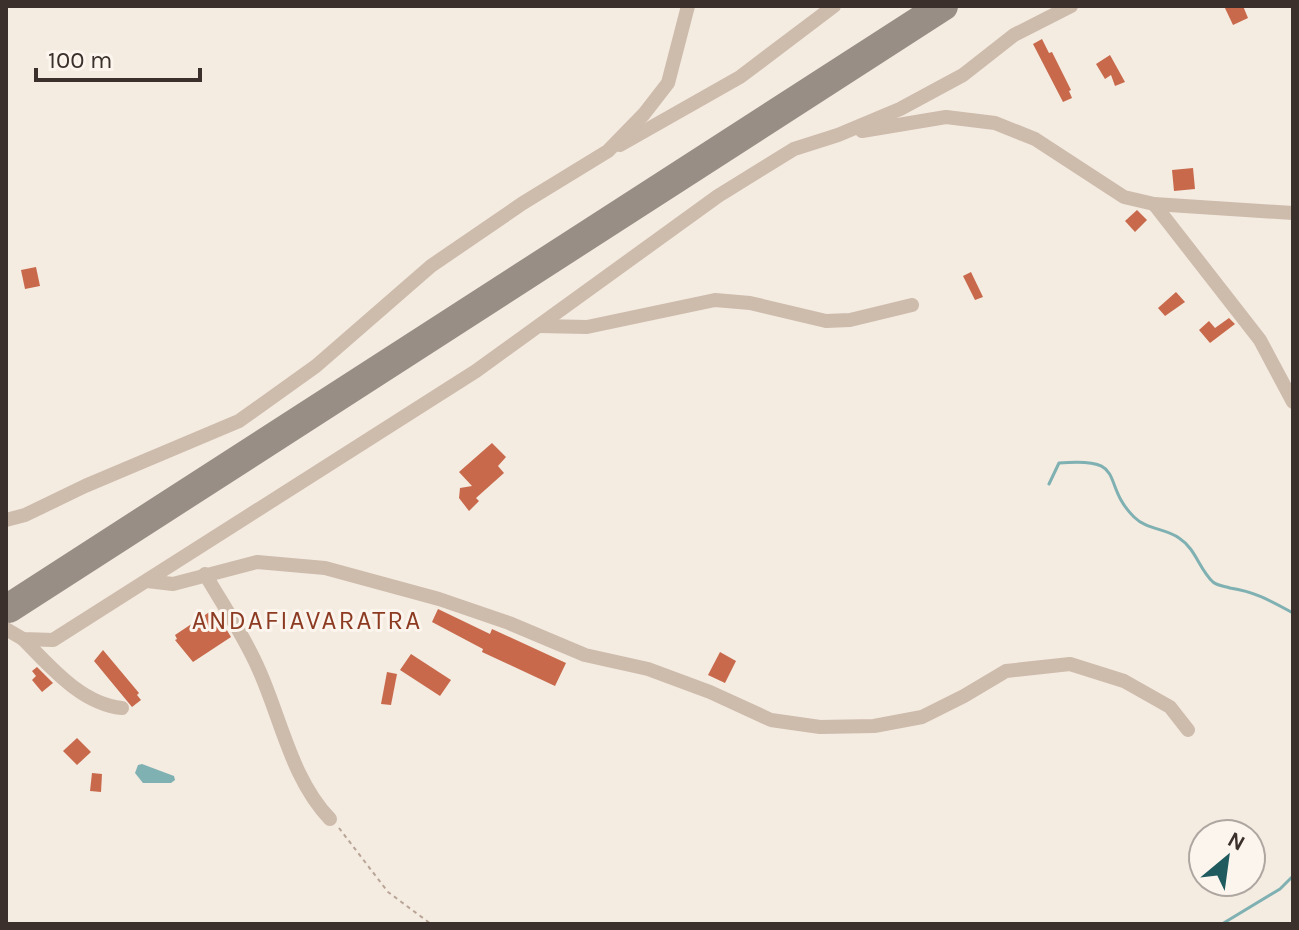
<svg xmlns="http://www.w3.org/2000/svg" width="1299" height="930" viewBox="0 0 1299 930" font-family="Karla,sans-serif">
	<rect width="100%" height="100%" fill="#f4ebe1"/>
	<path fill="#7fb0b2" d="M142 764 174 776 175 780 171 783H143L135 773 138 765Z"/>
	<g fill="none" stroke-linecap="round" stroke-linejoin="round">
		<g stroke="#7fb0b2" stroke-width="3">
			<path d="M1049 484 1059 463C1130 457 1099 482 1134 517 1147 530 1165 528 1179 538 1196 549 1199 569 1213 582 1218 586 1224 586 1230 588 1256 592 1271 601 1293 613"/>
			<path d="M1222 924 1280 889 1293 876"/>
		</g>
		<path stroke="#988e86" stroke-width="30" d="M9 608 943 6"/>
	</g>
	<g fill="#c8694b">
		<path d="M1224 6H1243L1248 18 1233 25Z"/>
		<path d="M1042 39 1049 53 1052 52 1071 90 1069 91 1072 98 1063 102 1033 44Z"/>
		<path d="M1110 55 1125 82 1115 86 1111 75 1105 79 1096 64Z"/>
		<path d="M1193 168 1195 189 1174 191 1172 170Z"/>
		<path d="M1137 210 1147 220 1135 232 1125 221Z"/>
		<path d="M36 267 40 286 25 289 21 270Z"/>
		<path d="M971 272 983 297 975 300 963 276Z"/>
		<path d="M1176 292 1185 302 1165 316 1158 308Z"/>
		<path d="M1229 318 1235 324 1210 343 1199 330 1209 321 1215 328Z"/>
		<path d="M492 443 506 457 498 466 504 473 476 498 479 501 469 511 459 498 460 488 472 486 459 472Z"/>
		<path d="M214 609 231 637 193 662 175 640 177 639 175 635Z"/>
		<path d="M438 609 490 634 492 629 566 663 555 686 482 652 483 649 432 622Z"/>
		<path d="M103 650 139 693 137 695 141 700 132 707 94 661Z"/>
		<path d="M720 652 736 661 725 683 708 675Z"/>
		<path d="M411 654 451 680 440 696 400 670Z"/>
		<path d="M37 667 53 683 42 692 32 680 36 676 32 671Z"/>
		<path d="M387 672 397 674 391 705 381 704Z"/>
		<path d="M77 738 91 752 77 765 63 751Z"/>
		<path d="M92 773 102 774 101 792 90 791Z"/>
	</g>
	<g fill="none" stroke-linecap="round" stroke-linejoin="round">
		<path stroke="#b9a596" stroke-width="2" stroke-dasharray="4 4" stroke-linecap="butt" d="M339 828 388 892 431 924"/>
		<g stroke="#cdbbac" stroke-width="14">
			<path d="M862 131 946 117 995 123 1035 139 1124 197 1154 204 1293 213"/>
			<path d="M620 145 740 77 834 6"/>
			<path d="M1154 204 1260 340 1293 402"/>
			<path d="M539 326 587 327 715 300 750 303 826 321 850 320 912 305"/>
			<path d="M6 520 25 515 85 486 239 421 316 366 431 266 523 203 608 151 644 114 668 83 688 6"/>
			<path d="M205 574C223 605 245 637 259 670 281 719 292 780 330 819"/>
			<path d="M147 581 173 584 257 562 325 568 439 599 509 623 585 655 648 669 710 692 771 720 820 727 874 726 922 717 964 696 1006 671 1070 664 1124 681 1170 707 1188 730"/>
			<path d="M6 629 23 639 53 640 476 371 718 196 794 149 838 135 900 109 963 75 1014 35 1071 6"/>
			<path d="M23 639C50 666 81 704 122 708"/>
		</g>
	</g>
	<g text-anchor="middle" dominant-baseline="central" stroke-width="6" stroke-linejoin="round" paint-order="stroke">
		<g font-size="26" letter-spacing="2" fill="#8c3b22" stroke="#fbf5ee">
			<text x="307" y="620">ANDAFIAVARATRA</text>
		</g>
	</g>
	<rect width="1299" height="930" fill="none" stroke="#3b302b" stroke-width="16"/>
	<g transform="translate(1227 858) rotate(29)"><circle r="38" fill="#fbf5ee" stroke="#aea6a0" stroke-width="2"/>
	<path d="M0-6L14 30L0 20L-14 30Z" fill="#1f5a5e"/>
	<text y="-12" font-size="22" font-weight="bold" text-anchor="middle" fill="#3b302b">N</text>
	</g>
	<path d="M36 68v12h164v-12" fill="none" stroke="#3b302b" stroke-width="4"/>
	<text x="48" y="68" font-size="24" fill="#3b302b" stroke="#fbf5ee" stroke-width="6" paint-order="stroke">100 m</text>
</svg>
